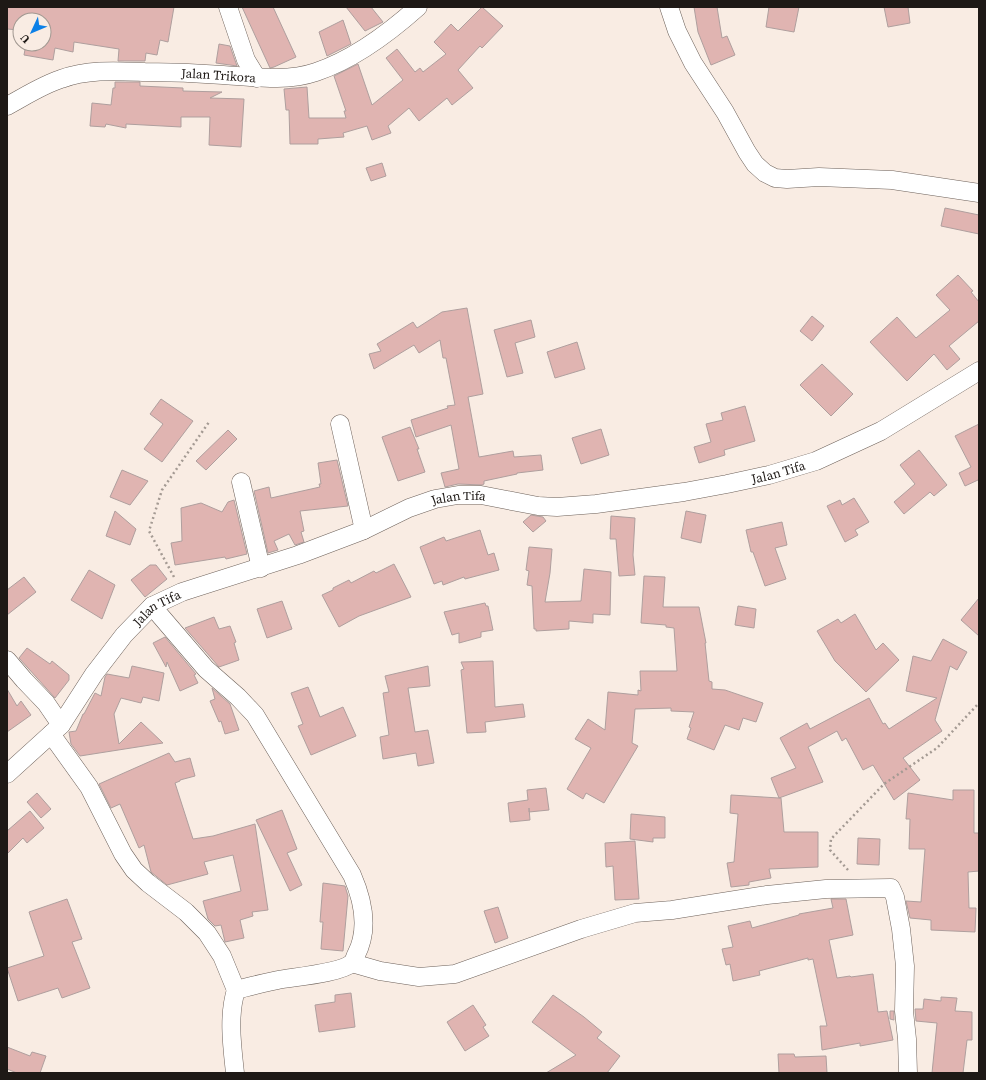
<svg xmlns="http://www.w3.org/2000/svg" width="986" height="1080" viewBox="0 0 986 1080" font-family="'Source Serif 4',serif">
	<rect width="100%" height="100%" fill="#f9ece3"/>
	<g fill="#e0b4b1" stroke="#af9f9e">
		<path d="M7 7H174L168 42 160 40 157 55 146 53 145 61H118L119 49 74 42 73 52 55 48 53 60 24 55 26 44H44V20H20V30L7 29Z"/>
		<path d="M242 7H273L296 57 274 67 270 68Z"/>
		<path d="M346 7H371L383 22 365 31Z"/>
		<path d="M482 7 503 26 482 48 480 46 458 70 473 88 452 105 447 98 419 121 409 108 388 126 391 133 372 140 367 126 343 133 344 137 318 139V144H290L289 110H286L284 89 307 87 309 118H346L344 111H346L334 76 358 64 372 105 403 80 386 58 397 49 415 72 420 68 423 72 446 54 434 42 451 24 458 31Z"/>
		<path d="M694 7H717L722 38 727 36 735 55 711 65 698 32Z"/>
		<path d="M769 7H799L794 32 766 27Z"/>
		<path d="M884 7H908L910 23 888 27Z"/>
		<path d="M343 20 351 44 327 56 319 32Z"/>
		<path d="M219 44 230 46 237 66 216 63Z"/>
		<path d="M115 82H140V86L183 88V91L222 92 210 98 244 99 241 147 209 145 210 117H181V127L126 124V128L106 124 105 127 90 126 92 103 111 105 113 88H115Z"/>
		<path d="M382 163 386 176 371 181 366 168Z"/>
		<path d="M945 208 979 215V234L941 226Z"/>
		<path d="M958 275 973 291 971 292 979 302V321L949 346 960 359 947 370 934 354 907 381 870 342 897 317 916 338 950 310 936 295Z"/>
		<path d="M467 308 483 394 468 397 479 457 513 451 514 457 541 455 543 470 517 473V474L484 481V484L482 485 458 484 445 487 441 473 459 469 451 425 416 437 411 420 448 408 447 406 455 405 446 358H443L440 340 419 353 414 345 374 369 369 354 381 351 377 344 413 322 417 328 442 312Z"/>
		<path d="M812 316 824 326 812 341 800 331Z"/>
		<path d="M531 320 535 337 515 343 523 373 507 377 494 330Z"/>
		<path d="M577 342 585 369 555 378 547 352Z"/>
		<path d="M822 364 853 394 831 416 800 385Z"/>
		<path d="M161 399 193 421 162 462 144 449 163 424 150 414Z"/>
		<path d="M745 406 755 441 724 450 725 455 699 463 694 447 711 442 706 424 723 420 721 413Z"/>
		<path d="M979 424V481L978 480 965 486 959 473 971 467 955 436Z"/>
		<path d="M410 427 419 449H417L425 472 398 481 382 437Z"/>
		<path d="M601 429 609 455 581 464 572 438Z"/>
		<path d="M228 430 237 439 206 470 196 461Z"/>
		<path d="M919 450 947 485 934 496 930 492 904 514 894 502 915 484 900 465Z"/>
		<path d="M337 460 348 506 300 511 304 531 301 532 304 542 295 545 289 534 274 541 278 550 268 553 254 491 269 487 271 498 320 487 319 484H321L318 463Z"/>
		<path d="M122 470 148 481 130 505 110 497Z"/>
		<path d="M854 498 869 522 855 530 858 535 845 542 827 506 840 500 842 505Z"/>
		<path d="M234 500 247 554 226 559 225 557 175 565 171 543 182 541 181 508 201 503 222 512 228 502Z"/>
		<path d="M115 511 136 529 130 545 106 536Z"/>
		<path d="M686 511 706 515 701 543 681 538Z"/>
		<path d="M531 515 543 517 546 521 533 532 523 522Z"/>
		<path d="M611 516 635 518 633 555 635 575 619 576 616 539H610Z"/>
		<path d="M782 522 787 545 775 548 786 579 765 586 753 552H751L746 530Z"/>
		<path d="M480 530 488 555 494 553 499 570 465 579 464 577 443 585 442 581 434 584 420 547 444 537 446 541Z"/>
		<path d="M529 547 552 549 550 573 545 602 581 601 584 569 611 572 610 615 593 614V623L569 621V629L536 631V629H534L532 586 527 585 529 571 526 570Z"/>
		<path d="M394 564 411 597 359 616 339 627 322 595 333 590V588L349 580 351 583 374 571 376 573Z"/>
		<path d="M150 565H156L167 579 145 597 131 580Z"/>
		<path d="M89 570 115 585 102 619 71 600Z"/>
		<path d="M644 576 665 577 663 607H699L706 643H705L709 681 712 682V689L725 690 763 703 756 722 743 718 739 730 725 725 714 750 687 739 691 728 689 727 694 712 671 711V708L635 709 632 743 638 746 604 803 586 793 583 799 567 789 591 748 575 739 588 719 605 730 608 692 638 695V690L641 691 640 671H677L674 628 666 627V625L641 623Z"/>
		<path d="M24 577 36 592 7 615V590Z"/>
		<path d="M979 598V636L961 620Z"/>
		<path d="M282 601 292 629 267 638 257 609Z"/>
		<path d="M485 603 486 606H488L493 630 481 632V637L459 643V633L452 635 444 612Z"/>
		<path d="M738 606 756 609 754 628 735 625Z"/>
		<path d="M855 614 876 650 883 643 899 660 866 692 835 661 817 631 838 619 841 623Z"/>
		<path d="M214 617 219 629 230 626 236 642 234 643 239 660 219 667 185 628Z"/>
		<path d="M165 637 196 674 194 675 198 683 180 691 167 662 166 667 153 643Z"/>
		<path d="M943 639 967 652 957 670 950 666 935 720 942 731 903 758 920 780 894 800 873 765 863 770 846 738 842 741 837 731 808 747 823 782 779 798H781L784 832H818V867L769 869 771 878 749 882V885L731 887 727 863 734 862 738 814 730 813 731 795 779 798 771 778 796 768 780 738 807 723 810 729 869 698 883 724 885 723 889 729 937 698 906 691 913 656 931 661Z"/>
		<path d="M27 648 50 664 52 661 69 675V680L55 698 19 658Z"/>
		<path d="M493 661 495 707 523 704 525 717 485 722 486 732 467 733 461 670 464 669 461 662Z"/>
		<path d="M132 666 164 673 159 701 143 697 141 703 121 698 114 714 119 744 141 722 163 743 80 756 71 744 69 732 76 731 83 714H84L95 693 101 696 105 677 107 674 129 678Z"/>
		<path d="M428 666 430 686 408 688 415 732 428 730 434 763 418 766 416 753 383 759 380 737 389 735 383 693 389 692 385 676Z"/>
		<path d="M308 687 320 717 343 707 356 736 311 755 298 726 303 724 291 693Z"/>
		<path d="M212 688 230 704 239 730 225 734 221 721 219 722 210 701 215 699Z"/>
		<path d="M7 689 17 706 21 701 31 715 7 732Z"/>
		<path d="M169 753 175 762 190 758 195 776 180 780V781L175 783 193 839 213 836 255 824 268 910 252 912 253 916 240 920 244 938 225 942 221 925 215 926 208 919 203 901 241 891 233 855 204 862 208 874 167 885 151 872 144 845 139 848 120 804 111 808 99 784Z"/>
		<path d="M546 788 549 810 529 812V808L530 820 510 822 508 803 528 800 527 790Z"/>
		<path d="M953 790H974V833H979V871L968 872 969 908H976L975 932 931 930V920L910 918 906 901 921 902 925 849H909L910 819H906L908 793 953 800Z"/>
		<path d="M37 793 51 809 41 818 27 802Z"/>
		<path d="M282 810 297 849 287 853 302 885 290 891 256 820Z"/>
		<path d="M30 811 44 828 27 843 23 838 7 854V831Z"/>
		<path d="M631 814 665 817V838H653V842L630 839Z"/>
		<path d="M858 838 880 839 879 865 857 864Z"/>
		<path d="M635 841 639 899 615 900 613 866 606 867 605 843Z"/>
		<path d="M323 883 345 886 348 896 343 951 321 949 323 922H320Z"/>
		<path d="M67 899 82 939 72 942 90 988 62 998 58 988 18 1001 7 968 44 956 29 912Z"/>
		<path d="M831 899H846L853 935 829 940 837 978 850 976 851 977 873 974 878 1012 887 1011 893 1040 860 1046V1043L822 1050 820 1026H827L813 959 808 960V958L759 971 760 975 733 981 730 964 726 965 722 949 733 947 728 926 750 921 752 928 799 915V914L833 908Z"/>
		<path d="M498 907 508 938 495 943 484 911Z"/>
		<path d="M351 993 355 1027 319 1032 315 1005 335 1002V995Z"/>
		<path d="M553 995 584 1017 602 1032 597 1038 620 1056 607 1073H546L576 1055 532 1022Z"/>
		<path d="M941 997 957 998 955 1011 972 1012V1040H967L963 1073H932L937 1023 916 1021 915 1009H923L924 999 941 1001Z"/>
		<path d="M473 1005 486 1025 483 1027 489 1036 465 1051 447 1022Z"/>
		<path d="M890 1011H894V1020L890 1019Z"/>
		<path d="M7 1047 30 1056 32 1052 46 1056 40 1073H17L7 1069Z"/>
		<path d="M778 1054H794L795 1057 826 1056 827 1073H779Z"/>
	</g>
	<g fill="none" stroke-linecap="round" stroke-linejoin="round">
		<defs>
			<g id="minor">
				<path d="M228 7 246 60 257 78"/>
				<path d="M669 7 677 31 693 63 725 112 747 152 755 164 765 173 775 178 787 179 819 177 892 180 979 193"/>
				<path id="s1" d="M7 106C24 97 42 85 61 79 88 69 117 71 145 72 171 72 197 73 223 75 253 77 287 82 316 72 352 60 390 32 418 7"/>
				<path d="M340 424 364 530"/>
				<path d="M241 482 261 568"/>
				<path d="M152 606 206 669 238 697 255 715 352 875C363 900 369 930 356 955 355 957 354 961 352 963 341 973 294 977 278 980 264 983 250 986 236 990 228 1016 232 1045 235 1073"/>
				<path d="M7 660 24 680 46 703 61 725"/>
				<path d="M51 734 89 787 123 854 134 870 148 883 186 912 207 933 222 956 236 990"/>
				<path id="s2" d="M7 774 61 725 94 674 124 635 152 606 182 592 298 555 364 530 409 508 435 499 458 495H481L538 506 557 507 596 504 684 492 727 484 769 475 816 461 881 431 979 371"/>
				<path d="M352 963 380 971 419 977 455 974 581 929 635 913 672 910 767 895 826 889 891 888 895 897 901 929 905 966 904 1011 907 1039 908 1073"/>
			</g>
		</defs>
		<use href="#minor" stroke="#6d615a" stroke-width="19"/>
		<g stroke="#a49a93" stroke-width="2.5" stroke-dasharray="2 3" stroke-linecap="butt">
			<path d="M174 577 149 531 162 490 209 422"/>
			<path d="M848 870 830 850 831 839 884 784 937 748 979 703"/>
		</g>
		<use href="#minor" stroke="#fff" stroke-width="18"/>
	</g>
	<g text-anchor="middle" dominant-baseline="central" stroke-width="4" stroke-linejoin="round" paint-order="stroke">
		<g font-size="13" fill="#1e1916" stroke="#f9ece3">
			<text stroke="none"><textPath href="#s1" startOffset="219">Jalan Trikora</textPath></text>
			<text stroke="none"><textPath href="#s2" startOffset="874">Jalan Tifa</textPath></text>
			<text stroke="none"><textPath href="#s2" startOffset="550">Jalan Tifa</textPath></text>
			<text stroke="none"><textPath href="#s2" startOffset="226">Jalan Tifa</textPath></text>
		</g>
	</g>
	<rect width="986" height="1080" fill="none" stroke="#1e1916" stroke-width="16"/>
	<g transform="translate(32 32) rotate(226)"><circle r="19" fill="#f9ece3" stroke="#a19891"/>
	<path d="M0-3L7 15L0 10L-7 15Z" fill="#0c80e7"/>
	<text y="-6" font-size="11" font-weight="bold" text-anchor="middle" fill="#1e1916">U</text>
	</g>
</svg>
